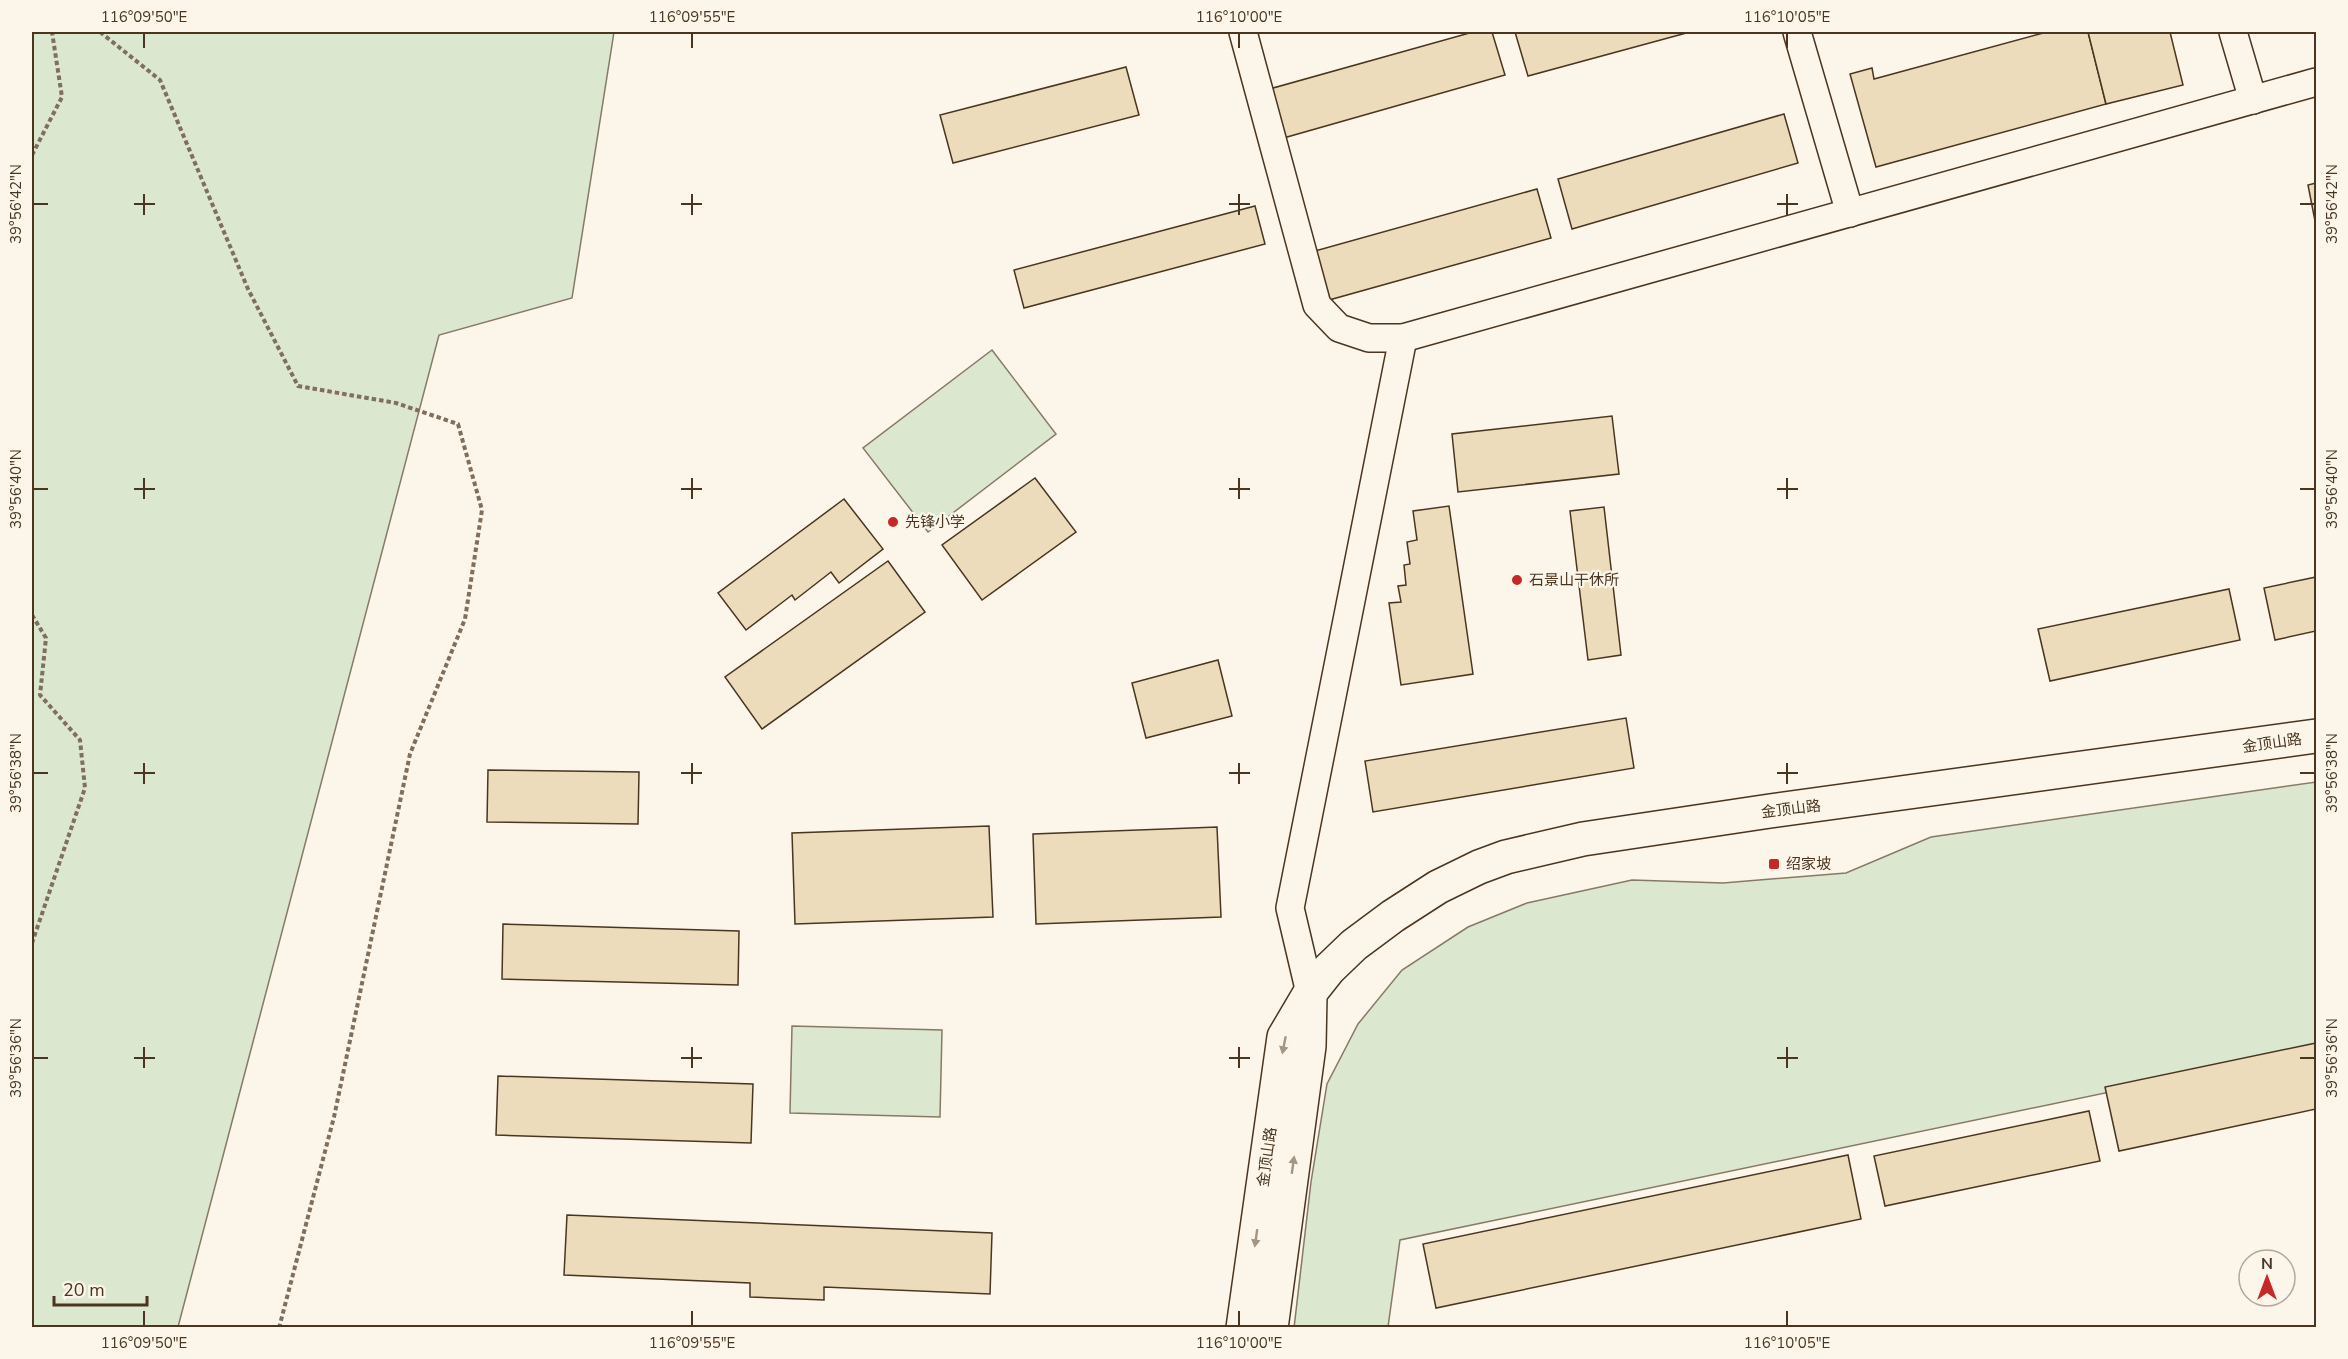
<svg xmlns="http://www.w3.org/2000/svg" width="2348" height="1359" viewBox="0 0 2348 1359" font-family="'Nunito Sans','Noto Sans SC',sans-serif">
	<rect width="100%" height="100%" fill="#fbf6e9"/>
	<g fill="#dce7d0" stroke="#887966" stroke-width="1.5">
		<path d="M32 32H614L572 298 439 335 178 1327H32Z"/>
		<path d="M992 350 1056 434 928 532 863 448Z"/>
		<path d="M2316 782V1049L1400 1240 1388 1327 1294 1328 1311 1182 1327 1084 1358 1024 1402 970 1468 927 1527 903 1632 880 1723 883 1846 873 1931 837Z"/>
		<path d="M792 1026 942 1030 940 1117 790 1113Z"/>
	</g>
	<g fill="#ecdcbc" stroke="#4a3520" stroke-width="1.5">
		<path d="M1473 32H1492L1505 75 1280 139 1266 90Z"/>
		<path d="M1515 32H1690L1528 76Z"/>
		<path d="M2047 32H2088L2106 104 1876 167 1850 74 1872 68 1874 79Z"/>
		<path d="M2088 32H2170L2183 85 2106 104Z"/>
		<path d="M1126 67 1139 115 953 163 940 115Z"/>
		<path d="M1784 114 1798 163 1572 229 1558 179Z"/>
		<path d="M2316 183V226L2308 185Z"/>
		<path d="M1537 189 1551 238 1329 300 1315 251Z"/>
		<path d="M1255 206 1265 244 1024 308 1014 270Z"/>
		<path d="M1612 416 1619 474 1458 492 1452 434Z"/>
		<path d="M1035 478 1076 532 982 600 942 545Z"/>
		<path d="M844 499 883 549 839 583 831 572 795 600 792 595 746 630 718 593Z"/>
		<path d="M1449 506 1473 674 1401 685 1389 603 1401 602 1398 586 1406 585 1404 565 1410 564 1407 542 1417 540 1413 511Z"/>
		<path d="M1604 507 1621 655 1588 660 1570 511Z"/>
		<path d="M888 561 925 612 762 729 725 677Z"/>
		<path d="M2316 577V631L2275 640 2264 588Z"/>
		<path d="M2229 589 2240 640 2050 681 2038 629Z"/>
		<path d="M1218 660 1232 716 1146 738 1132 683Z"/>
		<path d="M1626 718 1634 768 1373 812 1365 761Z"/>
		<path d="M488 770 639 772 638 824 487 822Z"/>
		<path d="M989 826 993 917 795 924 792 833Z"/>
		<path d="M1217 827 1221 917 1036 924 1033 834Z"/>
		<path d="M503 924 739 931 738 985 502 979Z"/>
		<path d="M2316 1043V1109L2119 1151 2105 1087Z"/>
		<path d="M498 1076 753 1084 751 1143 496 1135Z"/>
		<path d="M2089 1111 2100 1161 1885 1206 1874 1156Z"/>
		<path d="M1848 1155 1861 1219 1436 1308 1423 1244Z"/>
		<path d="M567 1215 992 1233 990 1294 824 1287V1300L750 1297V1283L564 1275Z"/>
	</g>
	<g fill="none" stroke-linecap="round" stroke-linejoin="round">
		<defs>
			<g id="street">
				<path d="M1243 32 1317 305 1339 328 1369 338H1403L2316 82"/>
				<path d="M1797 32 1850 213"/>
				<path d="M2233 32 2253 100"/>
				<path d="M1310 993 1290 908 1403 338"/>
			</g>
			<g id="secondary">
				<path d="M1243 1328 1284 1037 1310 993 1329 969 1354 945 1393 916 1438 887 1479 867 1506 857 1583 839 1770 811 2316 736"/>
				<path d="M1271 1328 1309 1046 1310 995"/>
			</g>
		</defs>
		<use href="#street" stroke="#4a3520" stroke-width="30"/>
		<use href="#secondary" stroke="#4a3520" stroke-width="36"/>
		<g stroke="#7f6f5c" stroke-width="4" stroke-dasharray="4.5 3" stroke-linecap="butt">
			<path d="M100 32 160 80 248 289 298 386 396 403 458 424 482 510 465 619 410 754 334 1117 279 1328"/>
			<path d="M32 155 62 97 52 32"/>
			<path d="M32 615 46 638 40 695 80 740 85 788 32 943"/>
		</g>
		<use href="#street" stroke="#fbf6e9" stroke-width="27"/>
		<use href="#secondary" stroke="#fbf6e9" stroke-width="33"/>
	</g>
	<defs><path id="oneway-solid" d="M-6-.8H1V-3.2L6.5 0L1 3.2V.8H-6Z" transform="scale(1.5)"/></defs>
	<g fill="#a29684">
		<use href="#oneway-solid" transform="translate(1284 1045) rotate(101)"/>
		<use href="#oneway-solid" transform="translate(1293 1165) rotate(-82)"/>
		<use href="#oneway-solid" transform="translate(1256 1238) rotate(98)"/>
	</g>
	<path fill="none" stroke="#4a3520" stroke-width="2" d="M144 33V48M692 33V48M1239 33V48M1787 33V48M144 194V215M692 194V215M1239 194V215M1787 194V215M33 204H48M134 204H155M681 204H702M1229 204H1250M1777 204H1798M2300 204H2315M144 478V499M692 478V499M1239 478V499M1787 478V499M33 489H48M134 489H155M681 489H702M1229 489H1250M1777 489H1798M2300 489H2315M144 763V784M692 763V784M1239 763V784M1787 763V784M33 773H48M134 773H155M681 773H702M1229 773H1250M1777 773H1798M2300 773H2315M144 1047V1068M692 1047V1068M1239 1047V1068M1787 1047V1068M33 1058H48M134 1058H155M681 1058H702M1229 1058H1250M1777 1058H1798M2300 1058H2315M144 1311V1326M692 1311V1326M1239 1311V1326M1787 1311V1326"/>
	<g fill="#c62828" stroke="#fbf6e9" stroke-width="2">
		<circle cx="893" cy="522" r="6"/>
		<circle cx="1517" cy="580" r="6"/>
		<rect x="1768" y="858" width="12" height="12" rx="3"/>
	</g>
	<g text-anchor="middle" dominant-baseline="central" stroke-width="4.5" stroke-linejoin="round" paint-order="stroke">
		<g font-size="15" fill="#4a3520" stroke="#fbf6e9" text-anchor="start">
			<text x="905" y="522">先锋小学</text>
			<text x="1529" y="580">石景山干休所</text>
			<text x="1786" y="864">绍家坡</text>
		</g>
		<g font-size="15" fill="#4a3520" stroke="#fbf6e9">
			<text transform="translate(2272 743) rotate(-8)">金顶山路</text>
			<text transform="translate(1791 809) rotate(-7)">金顶山路</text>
			<text transform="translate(1267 1157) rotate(-82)">金顶山路</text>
		</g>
	</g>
	<rect width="2348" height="1359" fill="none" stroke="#fbf6e9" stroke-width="66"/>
	<g transform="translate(2267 1278)"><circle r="28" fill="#fbf6e9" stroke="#b4a999" stroke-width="1.5"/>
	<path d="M0-4.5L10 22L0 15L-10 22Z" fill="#c62828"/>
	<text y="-9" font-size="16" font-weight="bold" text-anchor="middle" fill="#4a3520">N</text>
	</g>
	<path d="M54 1296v9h93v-9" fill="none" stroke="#4a3520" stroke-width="3"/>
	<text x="63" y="1296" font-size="18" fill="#4a3520" stroke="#fbf6e9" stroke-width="4.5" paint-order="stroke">20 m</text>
	<rect x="33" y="33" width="2282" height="1293" fill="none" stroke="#4a3520" stroke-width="2"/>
	<g font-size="15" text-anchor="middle" fill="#4a3520">
		<text x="144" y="22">116°09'50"E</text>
		<text x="692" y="22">116°09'55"E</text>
		<text x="1239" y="22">116°10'00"E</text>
		<text x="1787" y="22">116°10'05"E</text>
		<text transform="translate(16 204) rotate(-90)" y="5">39°56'42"N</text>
		<text transform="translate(2332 204) rotate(-90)" y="5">39°56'42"N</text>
		<text transform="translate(16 489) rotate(-90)" y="5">39°56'40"N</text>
		<text transform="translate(2332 489) rotate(-90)" y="5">39°56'40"N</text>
		<text transform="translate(16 773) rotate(-90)" y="5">39°56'38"N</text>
		<text transform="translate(2332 773) rotate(-90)" y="5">39°56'38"N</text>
		<text transform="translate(16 1058) rotate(-90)" y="5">39°56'36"N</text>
		<text transform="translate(2332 1058) rotate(-90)" y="5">39°56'36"N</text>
		<text x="144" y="1348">116°09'50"E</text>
		<text x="692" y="1348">116°09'55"E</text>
		<text x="1239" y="1348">116°10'00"E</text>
		<text x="1787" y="1348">116°10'05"E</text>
	</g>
</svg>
